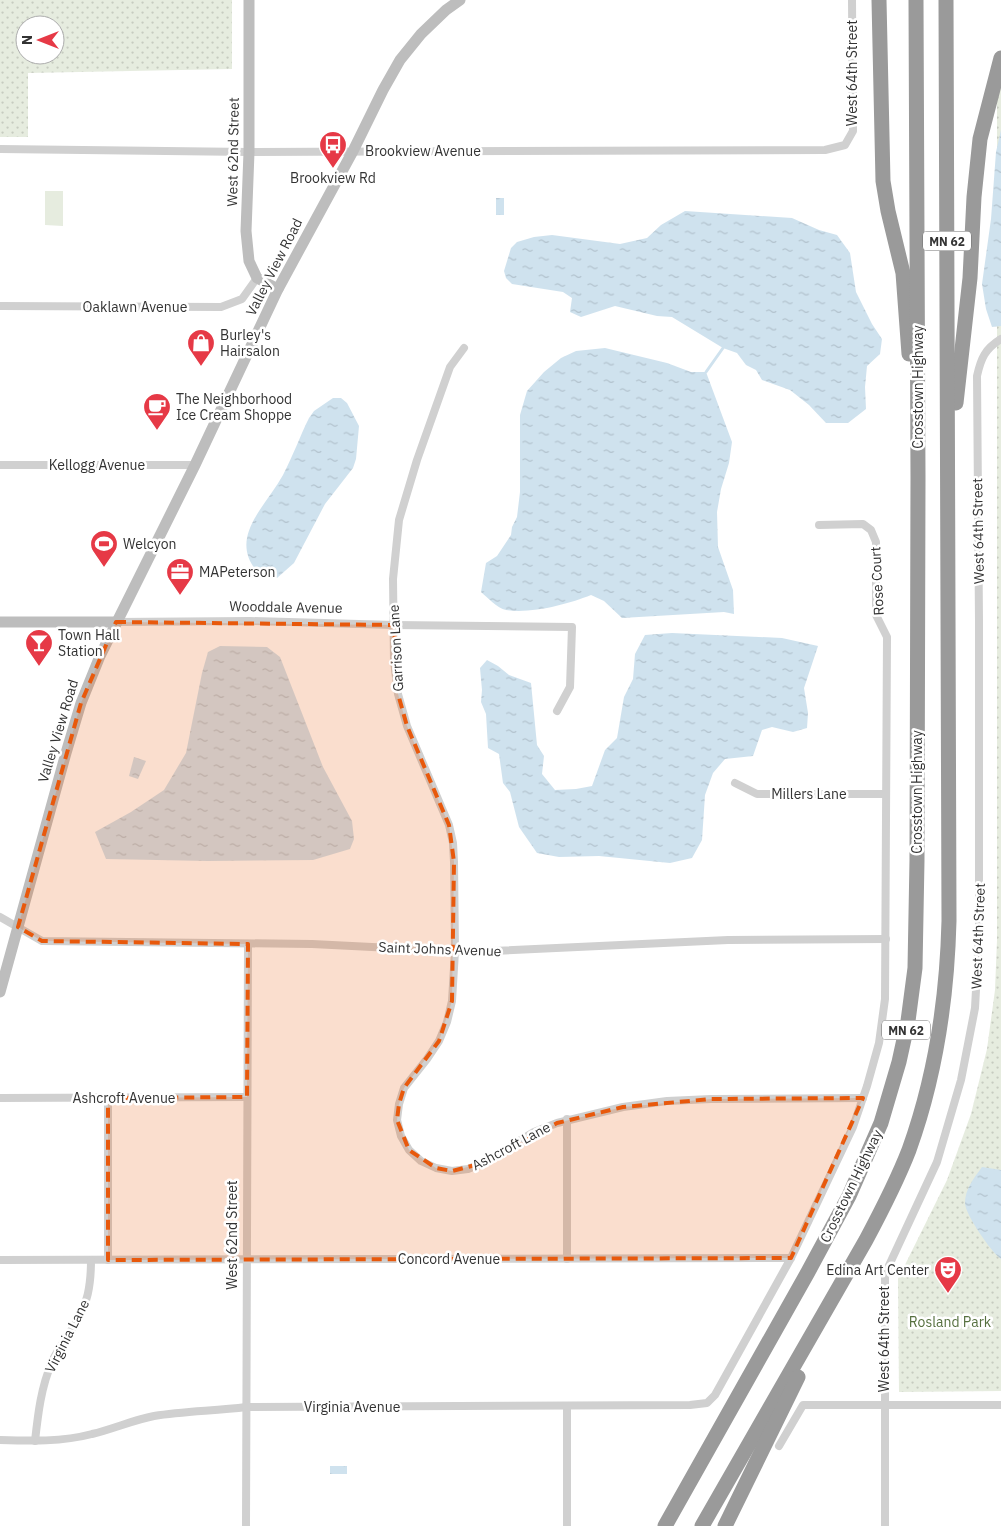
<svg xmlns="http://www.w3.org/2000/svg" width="1001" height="1526" viewBox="0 0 1001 1526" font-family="'IBM Plex Sans',sans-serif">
	<defs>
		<pattern id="park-dots" width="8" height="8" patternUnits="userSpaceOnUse" patternTransform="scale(1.25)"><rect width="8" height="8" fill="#e6ecdf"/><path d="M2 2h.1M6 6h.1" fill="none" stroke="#c6cbc0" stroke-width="1.8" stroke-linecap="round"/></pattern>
		<pattern id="water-ripples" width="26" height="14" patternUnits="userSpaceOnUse" patternTransform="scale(1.25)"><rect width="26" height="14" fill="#cfe2ee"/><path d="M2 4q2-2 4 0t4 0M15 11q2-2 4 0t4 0" fill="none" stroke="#b2c2cd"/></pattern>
	</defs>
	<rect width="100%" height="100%" fill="#fff"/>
	<g fill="url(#park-dots)" fill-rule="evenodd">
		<path d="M0 0H232V69L28 73V137H0ZM25 25H55V55H25Z"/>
		<path d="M1001 87V1391L899 1392 898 1279 947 1180 971 1114 987 1049 995 990 997 940V95Z"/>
	</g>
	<path fill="#e6ecdf" d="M45 191H63V226L45 225Z"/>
	<g fill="url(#water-ripples)">
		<path d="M1001 130V326L992 327 986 309 982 284 991 219 996 152Z"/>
		<rect x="496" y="198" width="8" height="17"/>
		<path d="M685 211 792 218 819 230 837 235 850 253 856 292 872 324 882 339 880 354 867 366 865 387 866 409 848 423H826L809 405 790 390 762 380 756 370 746 365 737 353 723 348 672 317 657 316 615 306 581 317 570 312 572 298 563 292 512 284 506 278 504 271 511 248 517 242 534 237 552 235 620 244 647 238 661 225Z"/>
		<path d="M605 348 667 363 691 372H706L732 442 729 463 721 489 717 512 718 547 733 590 734 614 724 612 622 618 604 601 591 595C569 604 531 614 506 610 497 608 488 598 481 592L486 563 497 556 511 535 512 527 517 517 520 492V415L527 391 544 372 561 358 576 351Z"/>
		<path d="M333 398H341L347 403 359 426 356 459 353 468 325 504 294 563 277 578 262 577C224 540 265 508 283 475 293 456 300 436 309 418L314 411Z"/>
		<path d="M672 633 782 638 818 646 804 688 808 713 807 728 793 732 772 727 762 730 753 756 725 759 713 773 705 795 702 840 692 858 670 863 599 856 559 857 537 853 519 827 510 792 503 783 499 754 488 748 486 714 481 702 482 690 480 668 487 660 498 666 509 675 531 683 537 745 544 756 542 774 555 790 576 789 592 786 605 750 617 738 624 697 633 679 635 654 645 635Z"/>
		<path d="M220 646 267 647 280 657 323 767 352 821 354 839 350 849 313 860 208 861 106 859 95 832 131 812 164 790 186 753 202 673 208 652Z"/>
		<path d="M134 757 146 761 138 779 129 776Z"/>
		<path d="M982 1167 1001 1170V1259C991 1252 965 1214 965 1203 965 1189 974 1178 982 1167Z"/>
		<rect x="330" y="1466" width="17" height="8"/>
	</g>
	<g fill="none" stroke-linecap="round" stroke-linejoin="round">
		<path stroke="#cfe2ee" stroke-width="3" d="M706 372 723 348"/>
		<g stroke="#d0d0d0" stroke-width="8">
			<path d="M0 149 249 152 825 150 845 145 853 131 852 0"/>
			<path d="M0 306 221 307 242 299 257 278"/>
			<path d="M464 348 450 367 417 460 399 520 393 579 394 661 398 694 407 726 449 825 453 843 454 862 455 951 452 1001 447 1022 439 1041 427 1059 404 1088 399 1104 397 1120 401 1136 409 1150 421 1161 436 1168 452 1171 468 1169 483 1163 534 1132 557 1123 623 1107 667 1101 711 1099 863 1098"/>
			<path d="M0 465H195"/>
			<path d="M116 622 250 621 394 625 572 627 570 687 557 711"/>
			<path d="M735 783 757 794H885"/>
			<path d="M0 917 42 941 312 944 472 952 728 940 886 939"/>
			<path d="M0 1098 247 1097"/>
			<path d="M108 1098V1260"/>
			<path d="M567 1119V1259"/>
			<path d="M0 1260 791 1258"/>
			<path d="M567 1406V1526"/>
			<path d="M0 1440C30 1441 62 1442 92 1434 113 1429 133 1420 154 1416 185 1411 216 1411 246 1407L690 1405 707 1403 715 1395 791 1258 853 1127 867 1086 879 1043 885 999 887 637 876 615V542L871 530 863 524 819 525"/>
			<path d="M35 1441C38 1414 41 1387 52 1362 57 1349 67 1338 74 1326 88 1305 91 1284 91 1260"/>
			<path d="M779 1446 803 1405H1001"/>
			<path d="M246 1526 248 944"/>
			<path d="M885 1526V1274L937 1162 961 1080 975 1008 979 935V621L977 376C981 358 985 349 1001 339"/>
		</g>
		<g stroke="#bdbdbd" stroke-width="11">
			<path d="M249 0V152L246 231 249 261 257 278 278 289"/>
			<path d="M0 622H116"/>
			<path d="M0 992 66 753 81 703 100 656 195 465 278 289 353 151 383 90 400 60 421 34 446 10 460 0"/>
		</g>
		<g stroke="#9a9a9a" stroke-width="15">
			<path d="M879 0 883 181 888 211 903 273 909 354"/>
			<path d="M956 403 970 278 974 197 980 139 1001 58"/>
			<path d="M665 1526 808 1272 849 1196 881 1123 899 1062 908 1021 915 968 917 860 918 478 916 0"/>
			<path d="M702 1526 866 1240C882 1210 897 1181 909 1150 936 1075 947 1000 949 921L946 0"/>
			<path d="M725 1526 798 1377"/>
		</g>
	</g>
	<path fill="#e8590c" fill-opacity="0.2" stroke="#e8590c" stroke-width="4" stroke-dasharray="10 6" stroke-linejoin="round" d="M116 622 394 625 398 694 407 726 449 825 454 862 452 1001 439 1041 404 1088 399 1104 397 1120 409 1150 436 1168 452 1171 483 1163 557 1123 623 1107 711 1099 863 1098 791 1258 108 1260V1098L247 1097 248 944 42 941 18 927 81 703Z"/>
	<defs>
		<symbol id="bus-pin" viewBox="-11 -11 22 30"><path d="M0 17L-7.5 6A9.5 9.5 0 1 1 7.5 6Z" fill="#e63946" stroke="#fff"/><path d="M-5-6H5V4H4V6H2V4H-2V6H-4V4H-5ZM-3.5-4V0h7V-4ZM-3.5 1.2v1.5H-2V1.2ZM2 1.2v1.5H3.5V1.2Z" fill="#fff"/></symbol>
		<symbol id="shop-pin" viewBox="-11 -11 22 30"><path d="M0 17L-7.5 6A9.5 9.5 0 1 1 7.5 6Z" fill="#e63946" stroke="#fff"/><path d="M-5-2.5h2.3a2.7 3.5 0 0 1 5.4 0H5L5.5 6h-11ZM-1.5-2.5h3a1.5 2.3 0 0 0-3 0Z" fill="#fff"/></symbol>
		<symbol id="cafe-pin" viewBox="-11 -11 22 30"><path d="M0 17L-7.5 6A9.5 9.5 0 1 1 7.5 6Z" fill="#e63946" stroke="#fff"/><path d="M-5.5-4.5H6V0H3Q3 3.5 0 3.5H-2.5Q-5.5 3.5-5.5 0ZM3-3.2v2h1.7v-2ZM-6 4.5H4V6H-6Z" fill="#fff"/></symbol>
		<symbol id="stadium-pin" viewBox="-11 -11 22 30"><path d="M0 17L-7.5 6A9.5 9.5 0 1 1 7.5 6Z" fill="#e63946" stroke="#fff"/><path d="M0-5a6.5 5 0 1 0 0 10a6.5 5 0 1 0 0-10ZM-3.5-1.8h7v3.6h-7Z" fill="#fff"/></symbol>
		<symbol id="office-pin" viewBox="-11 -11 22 30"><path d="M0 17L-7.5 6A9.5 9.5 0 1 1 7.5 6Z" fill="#e63946" stroke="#fff"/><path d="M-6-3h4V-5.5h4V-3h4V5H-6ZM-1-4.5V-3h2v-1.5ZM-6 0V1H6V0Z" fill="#fff"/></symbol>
		<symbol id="bar-pin" viewBox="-11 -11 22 30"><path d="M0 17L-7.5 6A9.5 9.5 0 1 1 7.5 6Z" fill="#e63946" stroke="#fff"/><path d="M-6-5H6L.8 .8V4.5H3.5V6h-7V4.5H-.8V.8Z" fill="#fff"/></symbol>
		<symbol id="theatre-pin" viewBox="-11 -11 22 30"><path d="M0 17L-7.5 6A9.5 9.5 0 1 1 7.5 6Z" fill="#e63946" stroke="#fff"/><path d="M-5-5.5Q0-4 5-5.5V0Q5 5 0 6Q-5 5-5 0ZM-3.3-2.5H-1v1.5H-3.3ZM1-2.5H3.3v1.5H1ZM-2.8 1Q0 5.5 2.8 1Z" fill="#fff"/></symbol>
	</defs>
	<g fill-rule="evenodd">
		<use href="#bus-pin" x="317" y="129" width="32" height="43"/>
		<use href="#shop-pin" x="185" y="327" width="32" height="43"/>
		<use href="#cafe-pin" x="141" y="391" width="32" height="43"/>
		<use href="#stadium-pin" x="88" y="528" width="32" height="43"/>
		<use href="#office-pin" x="164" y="556" width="32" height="43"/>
		<use href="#bar-pin" x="23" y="627" width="32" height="43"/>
		<use href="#theatre-pin" x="932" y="1254" width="32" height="43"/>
	</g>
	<g text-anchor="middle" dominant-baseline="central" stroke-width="5" stroke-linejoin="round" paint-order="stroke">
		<g fill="#fff" stroke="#707070" stroke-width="1">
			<rect x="923" y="231.5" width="48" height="19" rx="4"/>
			<rect x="882" y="1020.5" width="48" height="19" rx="4"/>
		</g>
		<g font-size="12" font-weight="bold" fill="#333">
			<text x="947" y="241">MN 62</text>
			<text x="906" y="1030">MN 62</text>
		</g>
		<g font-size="14" fill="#333" stroke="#fff">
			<text transform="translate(852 73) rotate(-90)">West 64th Street</text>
			<text x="423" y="151">Brookview Avenue</text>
			<text transform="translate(233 152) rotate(-89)">West 62nd Street</text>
			<text transform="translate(274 267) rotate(-63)">Valley View Road</text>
			<text x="135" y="307">Oaklawn Avenue</text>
			<text transform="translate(918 387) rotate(-90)">Crosstown Highway</text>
			<text x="97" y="465">Kellogg Avenue</text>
			<text transform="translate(978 531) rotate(-91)">West 64th Street</text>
			<text transform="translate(877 581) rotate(-93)">Rose Court</text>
			<text transform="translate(286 607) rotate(1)">Wooddale Avenue</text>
			<text transform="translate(396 648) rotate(-93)">Garrison Lane</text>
			<text transform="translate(58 731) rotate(-73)">Valley View Road</text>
			<text transform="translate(917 792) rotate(-90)">Crosstown Highway</text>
			<text x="809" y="794">Millers Lane</text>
			<text transform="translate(978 936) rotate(-88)">West 64th Street</text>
			<text transform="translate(440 949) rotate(2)">Saint Johns Avenue</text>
			<text x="124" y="1098">Ashcroft Avenue</text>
			<text transform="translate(511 1146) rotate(-28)">Ashcroft Lane</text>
			<text transform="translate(851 1186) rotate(-64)">Crosstown Highway</text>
			<text transform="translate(232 1235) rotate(-90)">West 62nd Street</text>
			<text x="449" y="1259">Concord Avenue</text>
			<text transform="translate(67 1336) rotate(-63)">Virginia Lane</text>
			<text transform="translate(884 1339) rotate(-90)">West 64th Street</text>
			<text x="352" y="1407">Virginia Avenue</text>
		</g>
		<g font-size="14" fill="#333" stroke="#fff" text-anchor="start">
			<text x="333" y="178" text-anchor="middle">Brookview Rd</text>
			<text x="220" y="335">Burley's<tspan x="220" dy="16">Hairsalon</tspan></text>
			<text x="176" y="399">The Neighborhood<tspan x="176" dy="16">Ice Cream Shoppe</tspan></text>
			<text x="123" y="544">Welcyon</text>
			<text x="199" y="572">MAPeterson</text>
			<text x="58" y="635">Town Hall<tspan x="58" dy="16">Station</tspan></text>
			<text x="929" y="1270" text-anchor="end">Edina Art Center</text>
		</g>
		<g font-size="14" fill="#56703f" stroke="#fff">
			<text x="950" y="1322">Rosland Park</text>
		</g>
	</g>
	<g transform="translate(40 40) rotate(270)"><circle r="24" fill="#ffffff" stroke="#adadad"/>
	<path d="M0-4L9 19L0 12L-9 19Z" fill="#e63946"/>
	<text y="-8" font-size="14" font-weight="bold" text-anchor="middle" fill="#333333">N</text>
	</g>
</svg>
